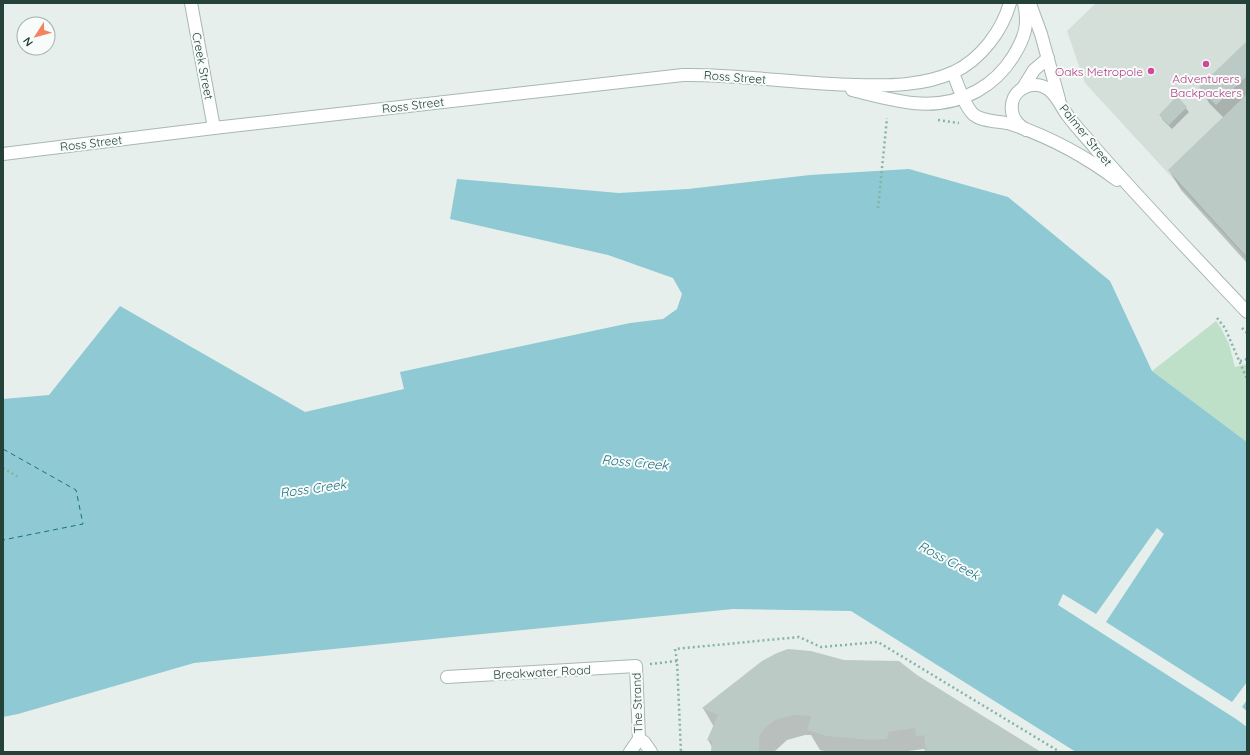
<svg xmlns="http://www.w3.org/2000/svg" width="1250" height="755" viewBox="0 0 1250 755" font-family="Quicksand,sans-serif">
	<rect width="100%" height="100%" fill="#e6efeb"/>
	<path fill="#d4dfda" d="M1096 3H1247V259L1085 83 1067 31Z"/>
	<path fill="#bfe0c8" d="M1216 321 1221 328 1229 344 1235 367 1247 364V442L1152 371Z"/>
	<path fill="#8ec9d4" d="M909 169 1008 197 1110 281 1152 371 1247 442V752H1076L851 611 733 609 194 663 18 714 3 717V399L49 395 120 306 305 412 404 389 400 372 630 323 663 319 677 309 682 294 673 278 608 255 450 219 457 179 619 193 688 189 810 175Z"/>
	<path fill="#e6efeb" d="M1157 528 1164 534 1106 622 1232 702 1247 682V700L1242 707 1247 711V727L1236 719 1058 605 1063 594 1096 614Z"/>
	<g fill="#0003">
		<path d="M1247 42V263L1181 190 1169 170 1224 118 1209 103 1200 87Z"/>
		<path d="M1177 98 1189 112 1172 129 1163 120 1160 115Z"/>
		<path d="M844 661 916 676 1039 752H926L924 749 900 752H828L820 750 811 735H805L787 740 774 752H712V747L708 740 714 727 703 708Z"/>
	</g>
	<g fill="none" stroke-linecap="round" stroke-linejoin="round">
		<path stroke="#1c6f80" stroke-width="1" stroke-dasharray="5 4" stroke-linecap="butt" d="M3 449 76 490 83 524 3 540"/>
	</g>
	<g fill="#bbcac4">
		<path d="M1247 41V76L1216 105 1199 87Z"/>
		<path d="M1247 94V257L1168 170Z"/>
		<path d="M1177 96 1187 107 1169 125 1159 115Z"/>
		<path d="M788 649 811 651 844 660 899 661 917 675 1041 752H926L924 735 916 737 915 728 889 732 887 739 870 740 849 738 827 736 807 730 811 716 793 715 775 720 765 728 760 735 759 740V752H711L712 741 707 740 718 715 702 708 762 661 777 653Z"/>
	</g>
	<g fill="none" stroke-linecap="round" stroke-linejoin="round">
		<defs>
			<g id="minor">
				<path d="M191 3 214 128"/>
				<path d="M1030 4 1041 34 1059 99"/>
				<path d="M953 73C958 85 964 105 973 114 981 122 1001 121 1011 124 1050 137 1085 156 1117 180"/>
				<path d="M1023 88 1034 70 1048 58"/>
				<path d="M852 90C896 101 935 114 977 91 993 82 1005 70 1014 55 1025 37 1029 24 1024 3"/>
				<path d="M1026 130C1019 125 1013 120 1012 111 1009 91 1031 78 1048 89 1057 95 1061 107 1068 116 1076 127 1086 137 1095 148 1144 204 1196 258 1247 312"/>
				<path d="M3 154 214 128 683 75C740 74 798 84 855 85 889 86 923 86 954 72 981 59 1002 31 1010 3"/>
				<path d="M447 677 636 666 639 739 630 752"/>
				<path d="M639 739 644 742 651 752"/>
			</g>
		</defs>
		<use href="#minor" stroke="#a8b8b2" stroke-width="14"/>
		<g stroke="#86b3a5" stroke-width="2.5" stroke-dasharray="2 3" stroke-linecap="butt">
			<path d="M938 120 959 123"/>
			<path d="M878 208 887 118"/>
			<path d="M1217 318 1225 328 1247 379"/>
			<path d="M1242 328 1247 333"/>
			<path d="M1240 361 1247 359"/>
			<path d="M3 468 18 477"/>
			<path d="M677 661 675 649 799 637 821 647 878 642 1060 752"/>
			<path d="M650 664 677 661 681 752"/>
		</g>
		<use href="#minor" stroke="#fff" stroke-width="12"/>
	</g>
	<g fill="#d1479c" stroke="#f7fbf9" stroke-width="1.5">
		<circle cx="1206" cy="64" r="4"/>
		<circle cx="1151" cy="71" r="4"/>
	</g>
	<g text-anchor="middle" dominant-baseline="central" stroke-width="4" stroke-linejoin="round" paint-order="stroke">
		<g font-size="12" fill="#24423a" stroke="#f7fbf9">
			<text transform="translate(203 66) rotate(79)">Creek Street</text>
			<text transform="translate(735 77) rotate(4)">Ross Street</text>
			<text transform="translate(413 105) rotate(-7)">Ross Street</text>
			<text transform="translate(1086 135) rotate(51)">Palmer Street</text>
			<text transform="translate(91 143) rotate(-7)">Ross Street</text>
			<text transform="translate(542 672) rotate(-3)">Breakwater Road</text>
			<text transform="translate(637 703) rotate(-92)">The Strand</text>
		</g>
		<g font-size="12" fill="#b23c85" stroke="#f7fbf9" text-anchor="end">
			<text x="1143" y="71">Oaks Metropole</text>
			<text x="1206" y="78" text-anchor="middle">Adventurers<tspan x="1206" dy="14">Backpackers</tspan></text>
		</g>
		<g font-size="13" font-style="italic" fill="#1c6f80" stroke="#f7fbf9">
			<text transform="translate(635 462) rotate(5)">Ross Creek</text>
			<text transform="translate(313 488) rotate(-8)">Ross Creek</text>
			<text transform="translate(949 560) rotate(28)">Ross Creek</text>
		</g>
	</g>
	<rect width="1250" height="755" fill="none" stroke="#24423a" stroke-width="8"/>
	<g transform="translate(36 36) rotate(234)"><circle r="19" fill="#f7fbf9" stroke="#a3b1ad"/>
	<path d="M0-3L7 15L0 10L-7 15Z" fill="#f4845f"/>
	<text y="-6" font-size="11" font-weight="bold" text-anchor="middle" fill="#24423a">N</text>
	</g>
</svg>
